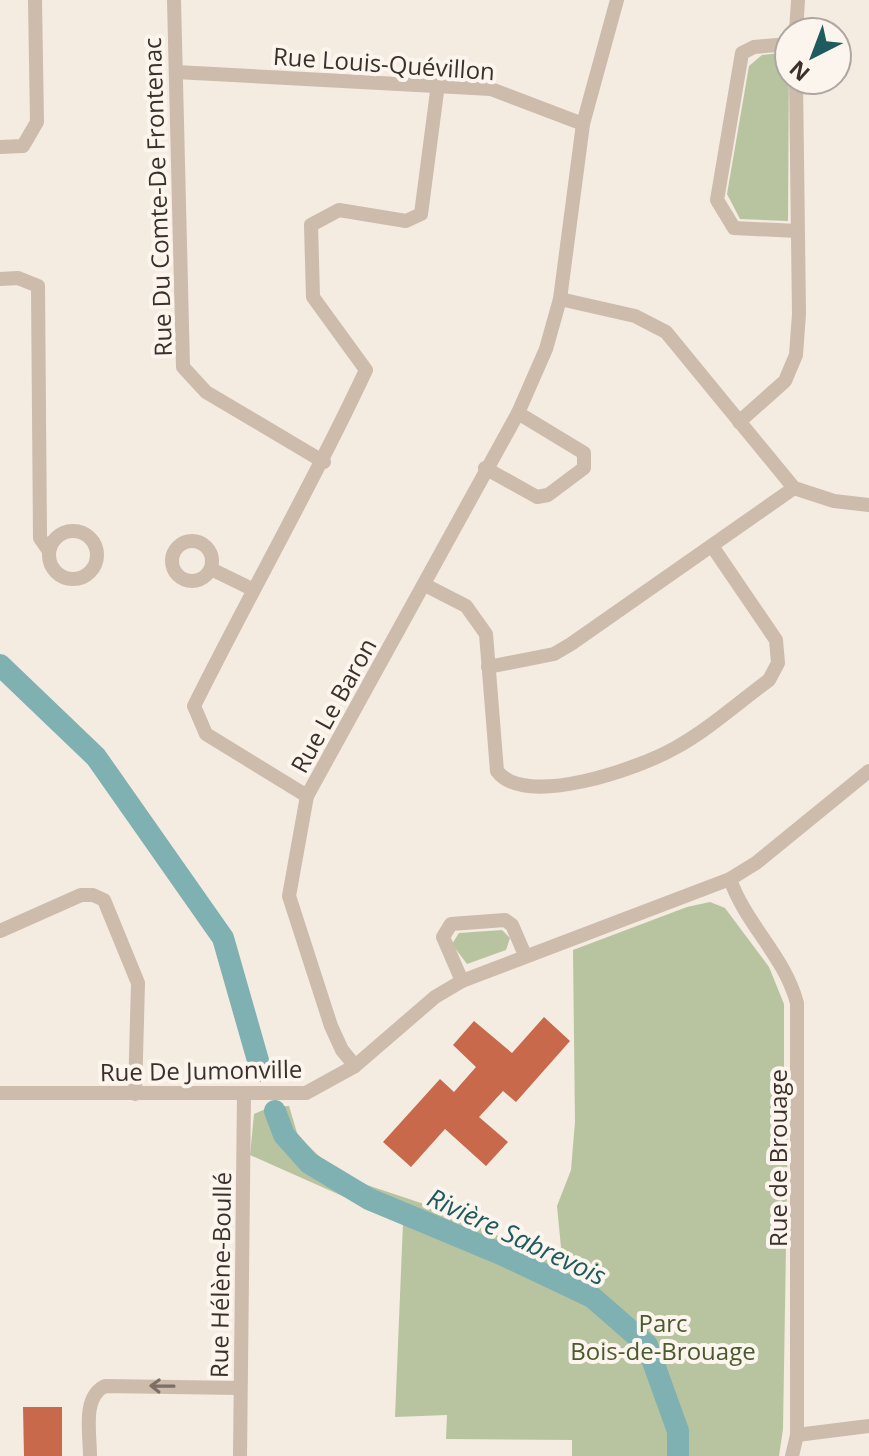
<svg xmlns="http://www.w3.org/2000/svg" width="869" height="1456" viewBox="0 0 869 1456" font-family="'Open Sans',sans-serif">
	<rect width="100%" height="100%" fill="#f4ebe1"/>
	<g fill="#b8c4a0">
		<path d="M789 52 788 221 740 219 727 194 749 66 762 55Z"/>
		<path d="M710 902 725 908 769 967 784 1004V1124L788 1125 783 1429 779 1456H572V1440L446 1439 447 1415 395 1417 403 1223 250 1155 254 1114 270 1107 289 1106 298 1136 340 1176 457 1215 563 1268 557 1206 571 1170 575 1122 573 950 687 907Z"/>
		<path d="M502 930 510 938 506 950 467 964 452 944 459 933Z"/>
	</g>
	<g fill="none" stroke-linecap="round" stroke-linejoin="round">
		<g stroke="#7fb0b2" stroke-width="22">
			<path d="M0 665 96 757 223 938 261 1071"/>
			<path d="M275 1111 284 1135 309 1163 369 1199 501 1254 592 1297 647 1345 678 1431V1456"/>
		</g>
	</g>
	<g fill="#c8694b">
		<path d="M544 1017 570 1041 516 1102 503 1091 479 1117 508 1142 486 1166 445 1129 411 1167 383 1142 440 1079 454 1092 476 1067 453 1045 474 1021 512 1053Z"/>
		<path d="M23 1407H62V1456H24Z"/>
	</g>
	<g fill="none" stroke-linecap="round" stroke-linejoin="round">
		<g stroke="#cdbbac" stroke-width="14">
			<path d="M174 0 183 367 206 392 324 462"/>
			<path d="M796 32 798 0"/>
			<path d="M789 44 754 47 742 53 717 200 734 228 797 231"/>
			<path d="M176 72 491 89 583 124"/>
			<path d="M0 147 23 146 37 122 35 0"/>
			<path d="M0 279 18 278 38 286 40 538 49 551"/>
			<path d="M560 299 635 316 666 332 794 488 834 501 869 505"/>
			<path d="M739 422 785 381 796 355 799 314 796 80"/>
			<path d="M485 468 537 497 548 495 584 468V453L518 413"/>
			<circle cx="73" cy="555" r="24"/>
			<circle cx="192" cy="561" r="20"/>
			<path d="M211 569 252 589"/>
			<path d="M425 585 466 606 486 634 497 771C525 809 640 768 675 748 708 730 739 702 769 680L778 663 776 640 712 546"/>
			<path d="M488 667 554 654 571 644 794 488"/>
			<path d="M307 796 206 734 194 706C250 593 313 484 366 370L313 297 311 225 339 210 406 221 421 214 438 84"/>
			<path d="M730 879C746 925 784 955 797 1003V1435L792 1456"/>
			<path d="M0 931 81 895H93L104 900 138 983 135 1094"/>
			<path d="M462 981 443 937 451 924 505 920 512 925 525 955"/>
			<path d="M355 1066 342 1050 331 1026 289 896 307 796 518 413 546 349 560 299 583 124 617 0"/>
			<path d="M0 1093H306L355 1066 435 997 462 981 730 879 756 863 869 771"/>
			<path d="M797 1435 869 1426"/>
			<path d="M90 1456C90 1433 82 1397 105 1386L240 1388"/>
			<path d="M240 1456 244 1095"/>
		</g>
	</g>
	<defs><path id="oneway-shaft" d="M-6 0H5M1.5-3L5.5 0L1.5 3" fill="none" stroke-width="1.6" stroke-linecap="round" stroke-linejoin="round" transform="scale(2)"/></defs>
	<use stroke="#7d6f65" href="#oneway-shaft" transform="translate(162 1386) rotate(-179)"/>
	<g text-anchor="middle" dominant-baseline="central" stroke-width="8" stroke-linejoin="round" paint-order="stroke">
		<g font-size="24" fill="#3b302b" stroke="#fbf5ee">
			<text transform="translate(384 63) rotate(4)">Rue Louis-Quévillon</text>
			<text transform="translate(157 197) rotate(-92)">Rue Du Comte-De Frontenac</text>
			<text transform="translate(333 705) rotate(-61)">Rue Le Baron</text>
			<text transform="translate(201 1070) rotate(-1)">Rue De Jumonville</text>
			<text transform="translate(777 1158) rotate(-90)">Rue de Brouage</text>
			<text transform="translate(220 1275) rotate(-89)">Rue Hélène-Boullé</text>
		</g>
		<g font-size="24" fill="#4a5a2e" stroke="#fbf5ee">
			<text x="663" y="1322">Parc<tspan x="663" dy="28">Bois-de-Brouage</tspan></text>
		</g>
		<g font-size="26" font-style="italic" fill="#1f5a5e" stroke="#fbf5ee">
			<text transform="translate(517 1236) rotate(25)">Rivière Sabrevois</text>
		</g>
	</g>
	<g transform="translate(813 56) rotate(222)"><circle r="38" fill="#fbf5ee" stroke="#aea6a0" stroke-width="2"/>
	<path d="M0-6L14 30L0 20L-14 30Z" fill="#1f5a5e"/>
	<text y="-12" font-size="22" font-weight="bold" text-anchor="middle" fill="#3b302b">N</text>
	</g>
</svg>
